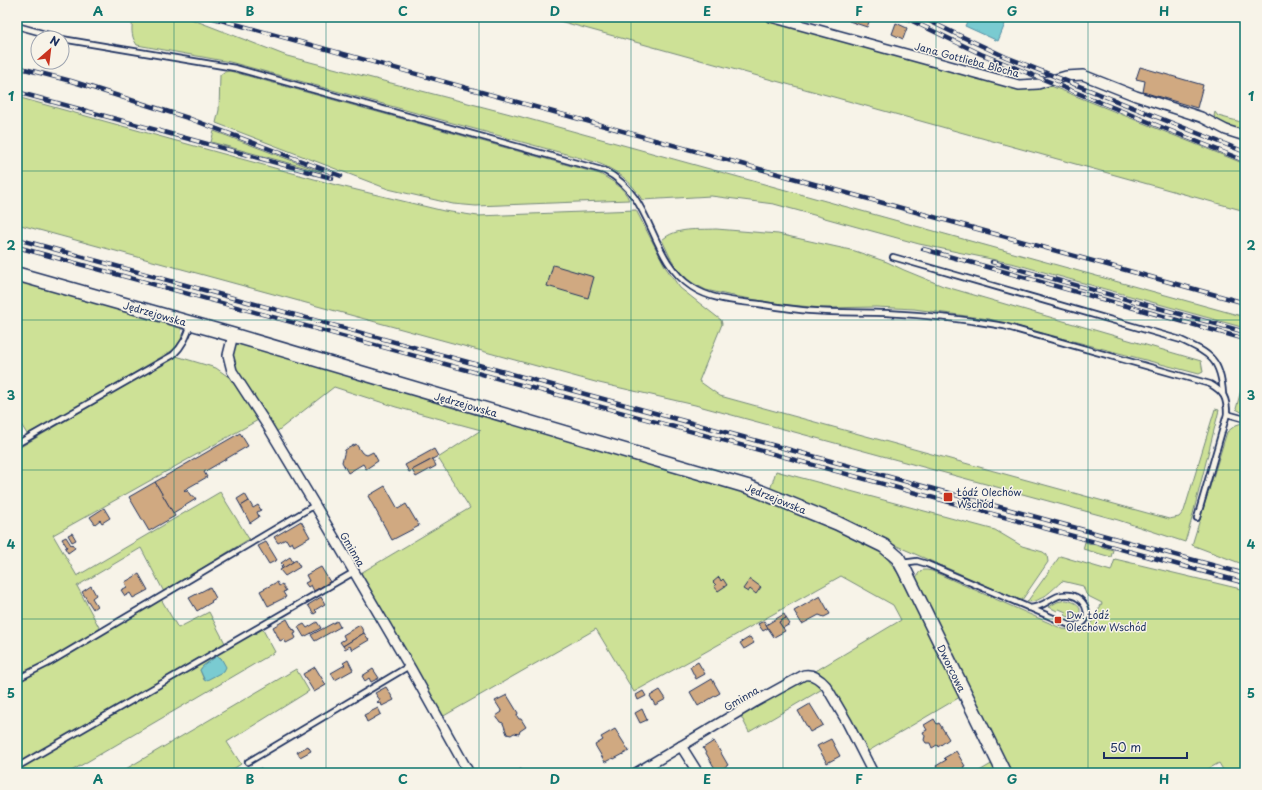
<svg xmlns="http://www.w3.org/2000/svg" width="1262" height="790" viewBox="0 0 1262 790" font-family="'Playpen Sans',sans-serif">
	<rect width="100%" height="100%" fill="#f7f3e8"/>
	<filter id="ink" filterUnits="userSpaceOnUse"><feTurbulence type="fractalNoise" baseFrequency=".025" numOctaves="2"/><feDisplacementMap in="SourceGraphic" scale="8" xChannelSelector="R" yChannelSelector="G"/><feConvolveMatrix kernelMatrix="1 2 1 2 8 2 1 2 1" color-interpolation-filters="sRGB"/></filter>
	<g filter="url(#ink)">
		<g fill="#cde196" stroke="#74887a" fill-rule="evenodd">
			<path d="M133 17H186L287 56 518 116 1245 317V328L1015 264 919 244 774 204 711 196 642 200C632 181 615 169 595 162L230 62 137 45C130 35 132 28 133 17Z"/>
			<path d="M545 17H762L1034 89 1051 86 1245 164V211Z"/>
			<path d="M230 71 600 174C612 181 624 187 629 200L476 206 453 204 388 189 216 123 219 110 220 75 224 72Z"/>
			<path d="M17 97 336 185 444 211 478 216 636 210 666 268 680 288 721 320 722 324 699 381 720 396 1169 519 1179 517 1184 511 1215 409 1219 410 1191 522 1185 542 1118 520 695 405 599 383 17 224Z"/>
			<path d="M1215 112 1218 116 1245 123V133L1220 124 1214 116Z"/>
			<path d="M214 131 322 172 211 142Z"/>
			<path d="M716 229 778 234 855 251 887 262 904 270 943 286 1201 361 1203 372 1199 374 989 319 914 309 876 307 822 308 780 304 728 295 706 290 689 281 681 274 670 257 662 240C676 227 698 230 716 229Z"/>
			<path d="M17 279 181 327 182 339 173 350 65 414 27 434 17 418Z"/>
			<path d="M236 344H241L495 419 500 420 744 490 868 543 884 554 898 573 960 697 865 753 834 691 826 679 814 672 901 620 893 605 841 576 634 692 596 629 442 717 359 574 470 508 438 458 481 430 396 407 334 387 275 433 235 369 232 352 234 346Z"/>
			<path d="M176 356 216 368 230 378 260 419 53 535 77 576 220 492 249 539 164 592 141 548 77 586 100 629 47 661 17 675V449Z"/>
			<path d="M1245 375V414L1236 409Z"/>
			<path d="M1242 423 1245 424V565L1192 545 1227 432 1236 425Z"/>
			<path d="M776 471 995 530 1022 546 1043 552 1047 555 1048 562 1022 600 1017 599 770 490Z"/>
			<path d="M1085 542 1113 550 1111 557 1083 549Z"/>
			<path d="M1060 556 1111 571 1115 559 1245 590V773H1225L1219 763 1201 773H1008L916 578C920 569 923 569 932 571L1063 629 1084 631 1093 621 1102 603 1088 596 1086 594 1083 586 1062 581C1053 589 1041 603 1027 602Z"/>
			<path d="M161 599 178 628 209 612 225 643 17 764V681L41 670Z"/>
			<path d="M1066 600C1075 602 1083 605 1079 615L1077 613 1072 618 1064 615 1066 612 1059 609 1057 611 1049 607 1057 602Z"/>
			<path d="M262 628 275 652 68 773H17V770ZM217 657 221 658 222 661 204 680 200 670 203 666Z"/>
			<path d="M296 669 309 691 227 742 241 764 227 773H119Z"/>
			<path d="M806 679H812L824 688 749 732 740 714Z"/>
			<path d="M993 763 998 773H976Z"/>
		</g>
		<g fill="#7acbd1" stroke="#548da3">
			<path d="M969 17H989L1005 24 998 41 965 26Z"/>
			<path d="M217 656 221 658 226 667 224 671 205 681 200 670 203 666Z"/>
		</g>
		<g fill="#d0a981" stroke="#1b2f5e">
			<path d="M851 17H871L867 27 849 21Z"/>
			<path d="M896 23 907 28 903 39 892 34Z"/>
			<path d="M1140 67 1203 85 1197 108 1143 92 1145 81 1136 79Z"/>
			<path d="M553 265 594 277 588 298 547 286Z"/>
			<path d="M240 433 248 446 204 472 207 477 184 490 185 491 187 490 191 496H194L196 499 173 513 155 482Z"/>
			<path d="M356 444 362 453 367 455 373 452 378 461 366 469 363 464 348 473 342 462 345 450Z"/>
			<path d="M434 449 438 456 409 472 405 465Z"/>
			<path d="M433 459 436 466 416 477 412 470Z"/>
			<path d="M155 482 175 516 149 531 129 497Z"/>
			<path d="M385 486 398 509 406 504 419 526 392 540 368 496Z"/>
			<path d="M245 494 249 501 241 506 237 499Z"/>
			<path d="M249 501 253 508 258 505 261 510 257 512 259 517 250 523 241 506Z"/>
			<path d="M104 508 110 518 102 523 100 520 95 524 90 517Z"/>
			<path d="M301 521 310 537 294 546 292 542 289 544 286 539 278 543 274 537Z"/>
			<path d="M72 533 76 540 72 542 68 535Z"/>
			<path d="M66 537 71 545 72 544 75 548 68 553 65 548 67 547 62 539Z"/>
			<path d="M266 542 277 560 269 564 258 546Z"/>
			<path d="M290 557 293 562 282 569 281 566 283 565 281 563Z"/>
			<path d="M296 560 300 567 285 576 280 570Z"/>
			<path d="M321 567 330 582 314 591 311 585 308 587 305 583 309 581 306 575Z"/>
			<path d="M139 574 148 590 133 598 130 593 125 596 121 590 127 587 125 582Z"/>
			<path d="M719 577 721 581 723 579 727 585 718 591 714 586 716 585 713 582Z"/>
			<path d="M750 579 761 587 756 594 750 589 748 592 743 589Z"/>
			<path d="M277 582 279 586 282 584 286 591 283 592 286 597 268 606 260 591Z"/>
			<path d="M91 586 96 595 92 598 97 606 93 609 82 592Z"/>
			<path d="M210 587 216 598 211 601 212 602 197 611 189 598Z"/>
			<path d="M820 596 830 614 824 617 819 615 802 624 794 611Z"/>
			<path d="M321 597 325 604 315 610 317 612 314 614 308 605Z"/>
			<path d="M784 614 786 618 779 622 785 631 774 637 766 625Z"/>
			<path d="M786 618 790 624 783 628 779 622Z"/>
			<path d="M287 619 293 630 294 629 296 633 294 634 296 638 286 643 284 639 280 641 273 627Z"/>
			<path d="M337 621 340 627 315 641 311 635Z"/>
			<path d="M764 621 768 628 763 631 758 624Z"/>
			<path d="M317 622 321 628 304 637 298 627 304 624 307 628Z"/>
			<path d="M360 625 364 633 343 646 340 642 345 639 343 635Z"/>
			<path d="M364 633 369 640 352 650 350 646 345 649 343 646Z"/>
			<path d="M750 637 754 643 744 649 740 643Z"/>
			<path d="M348 660 353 670 335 680 331 673 345 665 343 663Z"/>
			<path d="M698 662 705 674 696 679 690 667Z"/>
			<path d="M315 667 326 685 314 692 303 674Z"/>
			<path d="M373 669 379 678 371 682 369 678 365 681 362 676Z"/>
			<path d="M712 679 720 693 698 706 690 692Z"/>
			<path d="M386 687 394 700 382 706 381 703 379 704 377 702 380 700 375 693Z"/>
			<path d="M660 690 666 699 655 705 650 696Z"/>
			<path d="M643 691 646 696 638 700 636 695Z"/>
			<path d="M507 695 518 713 517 716 519 719H521L526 727 520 731 519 734 514 733 511 735 507 734 503 723 500 722 496 716 502 712 495 701Z"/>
			<path d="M810 704 823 725 810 732 798 711Z"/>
			<path d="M378 708 381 714 367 722 364 715Z"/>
			<path d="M642 709 647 720 640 723 635 713Z"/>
			<path d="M934 719 937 724 939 723 949 739 938 747 937 745 932 748 930 743H926L924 740 925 736 923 732 927 730 924 725Z"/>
			<path d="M615 729 629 751 614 759 613 758 605 762 595 745 603 740 601 737Z"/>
			<path d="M831 739 840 756 827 763 817 746Z"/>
			<path d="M714 741 728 765 717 772 703 748Z"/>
			<path d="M308 746 311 751 300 757 297 752Z"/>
			<path d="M956 751 965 766 963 767 965 771 962 773H940L936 766 946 760 944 758Z"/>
			<path d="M261 768 263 772 254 773 253 772Z"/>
			<path d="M521 769 523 773 527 771 529 773H514Z"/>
			<path d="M663 769 665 773H656Z"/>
		</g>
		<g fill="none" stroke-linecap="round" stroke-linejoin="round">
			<defs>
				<g id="lane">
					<path d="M17 26 60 38"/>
					<path d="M62 39 235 68 605 171C655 197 648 258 692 287 711 300 737 301 759 304 777 307 795 310 813 311 837 313 862 312 886 313 925 315 965 319 1004 326L1210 384C1224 392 1227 398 1227 414L1245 419"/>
					<path d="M893 257 1181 340C1211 354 1221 360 1223 394"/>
					<path d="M17 444 173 355C183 346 187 336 191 324"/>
					<path d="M1197 518 1227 414"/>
					<path d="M902 563 917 561 927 564 1072 626C1095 626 1089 598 1070 595 1054 592 1046 608 1029 608"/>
					<path d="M17 679 47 664 315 505"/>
					<path d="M248 762 409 666"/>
					<path d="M17 767 354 572"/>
				</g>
				<g id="street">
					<path d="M771 17 1019 85 1038 84 1066 76 1083 75 1136 96 1201 117 1226 130 1245 136"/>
					<path d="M233 335 228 355 232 371 267 425 315 505 411 669 469 773"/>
					<path d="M681 746 698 773"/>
					<path d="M636 773 755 702 804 675C813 673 820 679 826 686L847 722 873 773"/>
				</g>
				<path id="secondary" d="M17 274 233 335 749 487 837 523 884 546 898 558 905 571 1004 773"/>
			</defs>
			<use href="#lane" stroke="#1b2f5e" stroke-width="8"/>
			<use href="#street" stroke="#1b2f5e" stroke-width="12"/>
			<use href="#secondary" stroke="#1b2f5e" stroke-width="16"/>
			<use href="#lane" stroke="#f7f3e8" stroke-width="4.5"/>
			<use href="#street" stroke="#f7f3e8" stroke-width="9"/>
			<use href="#secondary" stroke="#f7f3e8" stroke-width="13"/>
			<defs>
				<g id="rail">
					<path d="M210 17 1245 303"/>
					<path d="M904 17 981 54 1245 161"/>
					<path d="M921 17 952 32 1006 57 1245 152"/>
					<path d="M17 67 71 81 188 118 341 176"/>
					<path d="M17 92 332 178"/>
					<path d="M17 239 1245 574"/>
					<path d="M17 247 1245 583"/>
					<path d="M923 249 1245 339"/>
					<path d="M992 262 1245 332"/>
				</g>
			</defs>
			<use href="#rail" stroke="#1b2f5e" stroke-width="4.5"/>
			<use href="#rail" stroke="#f7f3e8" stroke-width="3" stroke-dasharray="9" stroke-linecap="butt"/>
		</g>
	</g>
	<path fill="none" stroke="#0f766e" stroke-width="1" stroke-opacity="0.55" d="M174 17V773M326 17V773M479 17V773M631 17V773M783 17V773M936 17V773M1088 17V773M17 171H1245M17 320H1245M17 470H1245M17 619H1245"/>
	<g fill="#c8321e" stroke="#f7f3e8" stroke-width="1.5">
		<rect x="943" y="492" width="10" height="10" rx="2"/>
		<rect x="1054" y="616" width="8" height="8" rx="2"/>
	</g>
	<g text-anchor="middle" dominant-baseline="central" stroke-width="3" stroke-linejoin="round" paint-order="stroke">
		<g font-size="10" fill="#1b2f5e" stroke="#f7f3e8">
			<text transform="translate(967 59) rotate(15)">Jana Gottlieba Blocha</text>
			<text transform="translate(155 313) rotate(16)">Jędrzejowska</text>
			<text transform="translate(466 404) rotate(16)">Jędrzejowska</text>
			<text transform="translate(776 498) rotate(22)">Jędrzejowska</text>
			<text transform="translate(353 549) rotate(60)">Gminna</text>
			<text transform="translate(952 668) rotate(64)">Dworcowa</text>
			<text transform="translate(741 698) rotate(-30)">Gminna</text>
		</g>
		<g font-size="10" fill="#1b2f5e" stroke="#f7f3e8" text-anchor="start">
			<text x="957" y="491">Łódź Olechów<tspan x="957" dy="12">Wschód</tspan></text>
			<text x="1066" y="614">Dw. Łódź<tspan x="1066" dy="12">Olechów Wschód</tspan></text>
		</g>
	</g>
	<rect width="1262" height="790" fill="none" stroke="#f7f3e8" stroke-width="44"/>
	<g transform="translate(50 50) rotate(28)"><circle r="19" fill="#f7f3e8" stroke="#9fa5b1"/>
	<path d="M0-3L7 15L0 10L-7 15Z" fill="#c8321e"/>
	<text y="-6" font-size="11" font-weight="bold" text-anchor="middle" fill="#1b2f5e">N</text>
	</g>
	<path d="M1104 752v6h83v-6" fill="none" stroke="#1b2f5e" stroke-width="2"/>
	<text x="1110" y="752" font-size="12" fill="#1b2f5e" stroke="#f7f3e8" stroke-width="3" paint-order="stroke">50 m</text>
	<rect x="22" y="22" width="1218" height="746" fill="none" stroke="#0f766e" stroke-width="1.5"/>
	<g font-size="13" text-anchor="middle" font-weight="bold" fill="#0f766e">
		<text x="98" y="16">A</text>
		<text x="250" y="16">B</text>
		<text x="403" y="16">C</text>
		<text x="555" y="16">D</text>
		<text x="707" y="16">E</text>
		<text x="859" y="16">F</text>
		<text x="1012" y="16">G</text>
		<text x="1164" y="16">H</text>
		<text x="11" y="101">1</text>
		<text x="1251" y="101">1</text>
		<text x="11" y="250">2</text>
		<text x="1251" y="250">2</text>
		<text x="11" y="400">3</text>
		<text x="1251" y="400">3</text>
		<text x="11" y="549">4</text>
		<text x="1251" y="549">4</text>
		<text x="11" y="698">5</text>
		<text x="1251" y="698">5</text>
		<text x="98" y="784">A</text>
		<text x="250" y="784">B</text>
		<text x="403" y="784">C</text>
		<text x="555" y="784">D</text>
		<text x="707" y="784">E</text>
		<text x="859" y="784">F</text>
		<text x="1012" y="784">G</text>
		<text x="1164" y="784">H</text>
	</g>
</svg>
